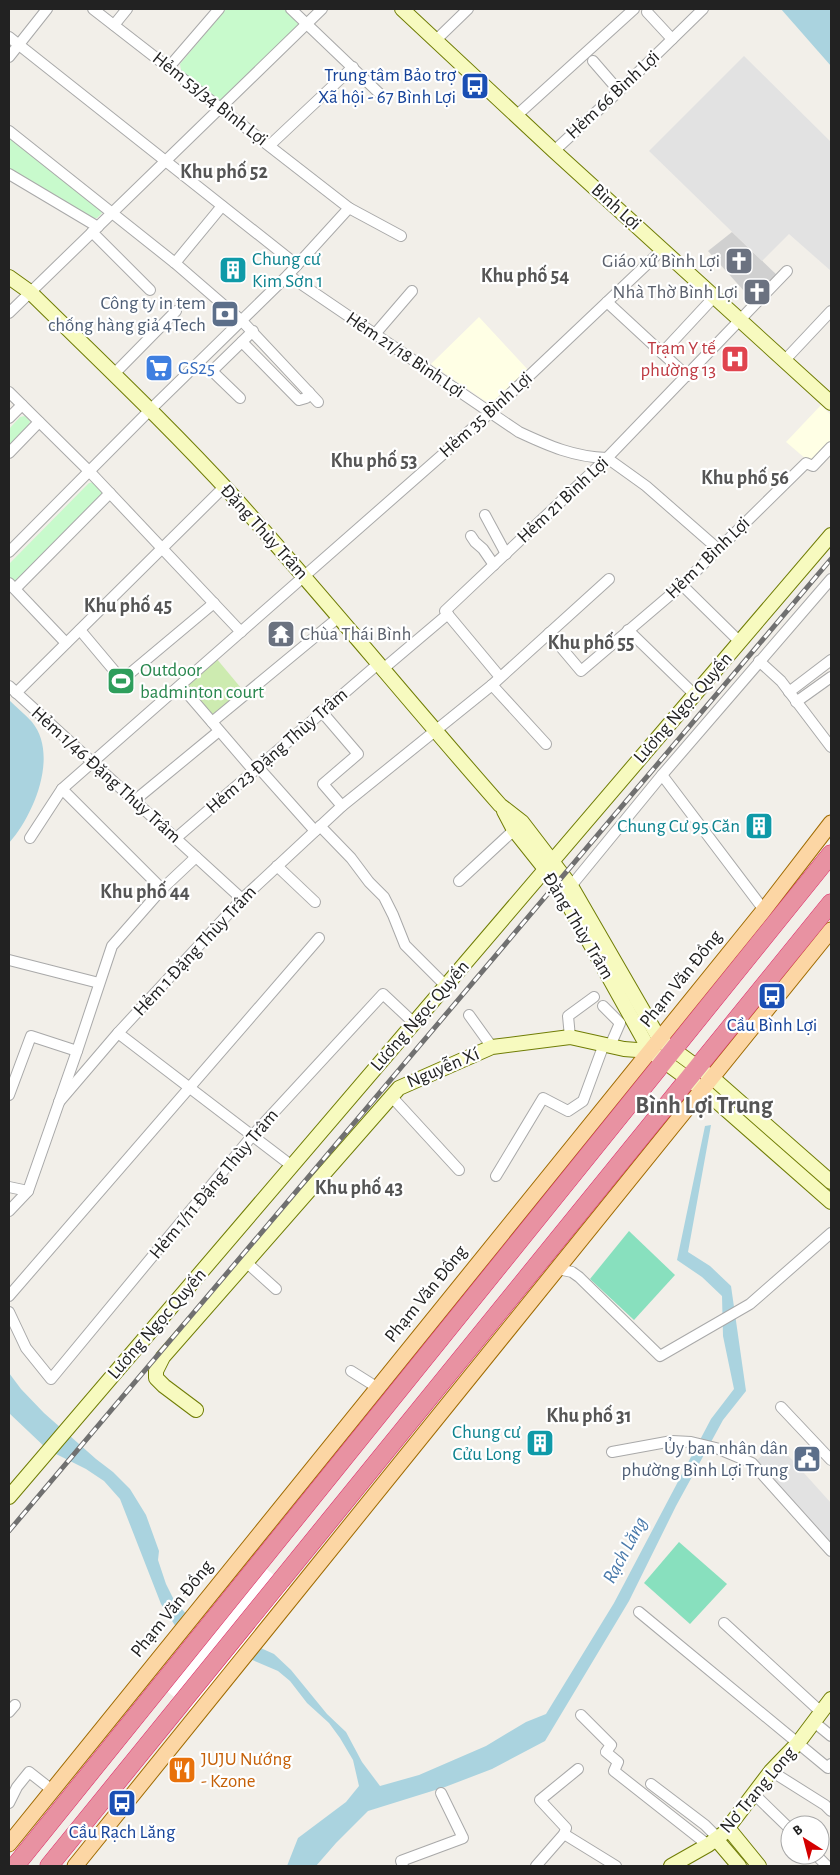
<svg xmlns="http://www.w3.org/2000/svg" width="840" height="1875" viewBox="0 0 840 1875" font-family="'Alegreya Sans',sans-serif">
	<rect width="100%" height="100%" fill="#f2efe9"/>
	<g fill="#ffffe5">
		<path d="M479 317 529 371 491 405 431 364Z"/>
		<path d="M821 405 831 415V446L813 465 786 442Z"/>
	</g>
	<path fill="#d0d0d0" d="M732 232 778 276 754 302 708 251Z"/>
	<path fill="#cdebb0" d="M216 658 246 694 211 721 182 686Z"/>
	<g fill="#c8facc">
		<path d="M226 9H284L299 21 298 26 224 99 219 101 181 70 180 64Z"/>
		<path d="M9 137 99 209 102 213 97 218H92L9 169Z"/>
		<path d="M25 416 30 421 29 425 9 446V429L20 417Z"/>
		<path d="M95 482 103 490V495L17 581 12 582 9 578V564L89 483Z"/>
	</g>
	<g fill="#88e0be">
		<path d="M629 1231 675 1275 634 1320 590 1279Z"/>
		<path d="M679 1542 727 1584 690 1624 644 1583Z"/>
	</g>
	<g fill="#e2e2e2">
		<path d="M744 56 831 142V271L789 234 762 261 649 151Z"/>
		<path d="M776 1442 831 1503V1545L756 1461Z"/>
	</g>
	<g fill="#aad3df">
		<path d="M781 9H831V66Z"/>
		<path d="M9 700C16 707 25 714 32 722 59 755 34 815 9 843Z"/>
		<path d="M711 1125 688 1252 710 1266 731 1286 746 1391 723 1420 676 1506 629 1601 545 1741 492 1769 445 1787 368 1811 336 1843 316 1866H287L298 1838 346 1802 359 1786 353 1760 340 1738 329 1723 307 1703 290 1681 278 1671 176 1627 161 1604 120 1499 104 1481 86 1469 48 1450 9 1413V1373L21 1389 44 1413 96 1459 113 1472 130 1489 146 1515 159 1551 158 1560 166 1584 174 1600 187 1615 274 1654 291 1670 327 1714 346 1732 362 1762 380 1786 419 1775 486 1746 526 1722 546 1714 614 1603 711 1419 734 1389 723 1336 722 1296 702 1277 677 1260 705 1126Z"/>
	</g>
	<path fill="#fff" d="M241 1549 299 1595 200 1718 142 1671Z"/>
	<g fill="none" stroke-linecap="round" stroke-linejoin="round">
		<defs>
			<g id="street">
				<path d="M93 9 349 208 401 236"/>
				<path d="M291 9 380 94"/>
				<path d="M647 12 672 39"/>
				<path d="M114 25 127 9"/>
				<path d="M9 37 297 265"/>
				<path d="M436 40 468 9"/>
				<path d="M9 57 47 9"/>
				<path d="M593 61 619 91"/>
				<path d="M169 67 219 9"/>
				<path d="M516 116 634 9"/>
				<path d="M9 131 175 263 242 321 318 402"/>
				<path d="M270 145 353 67"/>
				<path d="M554 151 619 91 703 9"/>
				<path d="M9 174 98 227"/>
				<path d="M92 232 150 290"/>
				<path d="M175 263 222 206"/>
				<path d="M288 275 519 432C549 446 574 457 607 458"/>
				<path d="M607 302 687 376"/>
				<path d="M9 313 322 9"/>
				<path d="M375 334 412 291"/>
				<path d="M242 342 299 400 306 398 309 392"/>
				<path d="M662 353 714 297"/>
				<path d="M784 361 831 311"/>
				<path d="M114 374 176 311"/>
				<path d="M9 392 90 472 241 632"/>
				<path d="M240 398 212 371 253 331"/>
				<path d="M9 418 22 405"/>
				<path d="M9 453 39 422"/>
				<path d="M607 458 646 486 718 549"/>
				<path d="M485 515 506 554"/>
				<path d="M471 536 475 542 483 549 494 565"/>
				<path d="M9 552 150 410 288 275 349 208"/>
				<path d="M9 583 66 643"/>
				<path d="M682 585 740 642"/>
				<path d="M15 589 110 493"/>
				<path d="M80 630 122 680 214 603"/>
				<path d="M628 630 695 695"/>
				<path d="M549 633 581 671 682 585 806 463 813 466 831 447"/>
				<path d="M759 661 781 681 831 747"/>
				<path d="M383 669 448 614"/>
				<path d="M500 677 445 611 607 458 787 271"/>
				<path d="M492 685 546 744"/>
				<path d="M9 686 242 899"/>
				<path d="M181 686 254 771"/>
				<path d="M789 692 831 660"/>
				<path d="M16 693 224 487"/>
				<path d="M796 702 831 677"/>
				<path d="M322 712 358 754 323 784 342 806"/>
				<path d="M212 722 339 617"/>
				<path d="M258 767 315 831"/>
				<path d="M662 775 764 910"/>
				<path d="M134 801 219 731"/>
				<path d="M320 826 351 858 369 882 384 897 393 915 405 945 446 986"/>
				<path d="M30 838 62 789 491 412 663 249"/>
				<path d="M175 839 378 664"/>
				<path d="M277 866 315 902"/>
				<path d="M459 881 514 830"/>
				<path d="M571 886 662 775 831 579"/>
				<path d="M162 889 196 857"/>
				<path d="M9 960 99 983"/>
				<path d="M603 1006 620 1023 610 1046"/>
				<path d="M469 1015 492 1047"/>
				<path d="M118 1033 292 1166"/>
				<path d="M570 1037 568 1016 594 997"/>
				<path d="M9 1095 31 1036 77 1051"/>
				<path d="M391 1096 459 1170"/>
				<path d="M59 1102 118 1033 242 899 342 806 492 685 609 579"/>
				<path d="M496 1176 543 1098 568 1111 583 1101 604 1044"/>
				<path d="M9 1187 28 1191"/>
				<path d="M9 1211 28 1191 77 1051 112 946 162 889 62 789"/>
				<path d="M246 1262 276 1289"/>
				<path d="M558 1269 572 1272 579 1277 660 1356 750 1304 831 1233"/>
				<path d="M9 1296 319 938"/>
				<path d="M9 1312 26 1348 51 1379 252 1136 383 994 414 1023"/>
				<path d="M351 1371 378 1388"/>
				<path d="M781 1407 831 1460"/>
				<path d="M612 1452 672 1441 691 1442 716 1448 752 1463 831 1551"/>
				<path d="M639 1612 828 1768 831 1764"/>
				<path d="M724 1623 821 1712"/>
				<path d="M9 1712 15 1705"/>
				<path d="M581 1715 611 1745 606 1752 618 1762 614 1771 708 1845"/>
				<path d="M814 1722 831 1736"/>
				<path d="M771 1771 825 1805 831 1811"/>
				<path d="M651 1784 705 1825 718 1838"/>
				<path d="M754 1794 790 1829"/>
				<path d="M9 1803 17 1787 29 1772 52 1790"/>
				<path d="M564 1834 616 1866"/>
				<path d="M816 1855 827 1866"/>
				<path d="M403 1866 401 1861 463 1838 441 1793"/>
				<path d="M536 1866 564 1834 566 1828 540 1800 578 1769"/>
			</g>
			<g id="secondary">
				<path d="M402 9 554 151 831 403"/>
				<path d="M9 277 30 292C98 359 168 425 233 496 324 597 410 703 500 805L522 822 571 886 660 1040 715 1080 831 1182"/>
				<path d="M504 811 514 830 557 884 650 1051"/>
				<path d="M196 1410 164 1386 156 1378V1371L163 1357 399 1088 492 1047 570 1037 624 1049 650 1051 706 1092 831 1202"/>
				<path d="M9 1497 831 535"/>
				<path d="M728 1828 759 1866"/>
				<path d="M716 1839 739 1866"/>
				<path d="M671 1866 708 1845 724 1833 771 1771 798 1743 831 1699"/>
			</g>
			<g id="primary">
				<path d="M9 1844 764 910 831 823"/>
				<path d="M75 1866 831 930"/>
			</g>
			<g id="highway">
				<path d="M15 1866 831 854"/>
				<path d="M49 1866 831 903"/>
			</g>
		</defs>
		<use href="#street" stroke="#a9a9a9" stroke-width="12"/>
		<use href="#secondary" stroke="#707d05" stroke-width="16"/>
		<use href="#primary" stroke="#a06b00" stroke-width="17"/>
		<use href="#highway" stroke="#dc2a67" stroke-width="19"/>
		<use href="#street" stroke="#fff" stroke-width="10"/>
		<use href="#secondary" stroke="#f7fabf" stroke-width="14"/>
		<use href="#primary" stroke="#fcd6a4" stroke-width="15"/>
		<use href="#highway" stroke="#e892a2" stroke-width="18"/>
		<defs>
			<path id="rail" d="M9 1531 831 559"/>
		</defs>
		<use href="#rail" stroke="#707070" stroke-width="5"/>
		<use href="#rail" stroke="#fff" stroke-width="3" stroke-dasharray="9" stroke-linecap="butt"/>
	</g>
	<defs>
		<symbol id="bus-square" viewBox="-11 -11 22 22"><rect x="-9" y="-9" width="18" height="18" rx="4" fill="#1a4fb4" stroke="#fff"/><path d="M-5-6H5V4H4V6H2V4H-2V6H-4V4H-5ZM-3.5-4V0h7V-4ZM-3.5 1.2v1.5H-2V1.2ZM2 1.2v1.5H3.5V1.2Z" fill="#fff"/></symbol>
		<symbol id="church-square" viewBox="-11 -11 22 22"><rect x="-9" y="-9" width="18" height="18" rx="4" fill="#6b7280" stroke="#fff"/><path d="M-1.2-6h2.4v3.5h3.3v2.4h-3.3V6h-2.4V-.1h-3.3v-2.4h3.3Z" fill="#fff"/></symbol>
		<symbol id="building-square" viewBox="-11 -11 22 22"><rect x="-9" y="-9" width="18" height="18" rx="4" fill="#0f9aa8" stroke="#fff"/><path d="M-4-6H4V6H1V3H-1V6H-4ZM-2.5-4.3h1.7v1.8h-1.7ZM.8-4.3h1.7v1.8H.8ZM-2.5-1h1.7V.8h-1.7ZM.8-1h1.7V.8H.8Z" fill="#fff"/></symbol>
		<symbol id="bank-square" viewBox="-11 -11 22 22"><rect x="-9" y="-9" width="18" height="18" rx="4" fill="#5c6f8a" stroke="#fff"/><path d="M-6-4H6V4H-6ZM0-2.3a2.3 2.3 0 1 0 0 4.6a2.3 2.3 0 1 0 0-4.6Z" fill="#fff"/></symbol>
		<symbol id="hospital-square" viewBox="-11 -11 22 22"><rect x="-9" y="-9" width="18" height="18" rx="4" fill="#e0444e" stroke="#fff"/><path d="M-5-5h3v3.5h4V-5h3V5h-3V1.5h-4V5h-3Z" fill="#fff"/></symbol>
		<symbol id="supermarket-square" viewBox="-11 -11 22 22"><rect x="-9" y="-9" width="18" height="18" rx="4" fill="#3f7fe0" stroke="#fff"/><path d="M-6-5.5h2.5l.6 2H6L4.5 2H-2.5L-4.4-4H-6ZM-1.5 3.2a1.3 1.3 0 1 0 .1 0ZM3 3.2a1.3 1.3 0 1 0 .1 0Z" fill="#fff"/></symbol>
		<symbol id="temple-square" viewBox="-11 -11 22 22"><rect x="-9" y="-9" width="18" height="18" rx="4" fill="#6b7280" stroke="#fff"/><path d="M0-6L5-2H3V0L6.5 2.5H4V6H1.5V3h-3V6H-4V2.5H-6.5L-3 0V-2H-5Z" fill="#fff"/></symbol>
		<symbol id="stadium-square" viewBox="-11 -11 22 22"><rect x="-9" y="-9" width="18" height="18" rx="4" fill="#2e9e5b" stroke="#fff"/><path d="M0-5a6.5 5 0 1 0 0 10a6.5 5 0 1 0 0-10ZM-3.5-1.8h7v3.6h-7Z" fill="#fff"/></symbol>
		<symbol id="civic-square" viewBox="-11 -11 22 22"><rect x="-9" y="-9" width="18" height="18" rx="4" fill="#5c6f8a" stroke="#fff"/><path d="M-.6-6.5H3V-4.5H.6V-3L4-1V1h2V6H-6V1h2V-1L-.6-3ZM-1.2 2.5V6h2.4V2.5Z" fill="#fff"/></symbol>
		<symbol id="restaurant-square" viewBox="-11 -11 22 22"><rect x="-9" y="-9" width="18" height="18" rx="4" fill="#e8710a" stroke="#fff"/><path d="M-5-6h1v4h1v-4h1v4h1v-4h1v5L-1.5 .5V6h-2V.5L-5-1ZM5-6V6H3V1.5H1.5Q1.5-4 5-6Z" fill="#fff"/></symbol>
	</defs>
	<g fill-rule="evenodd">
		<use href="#bus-square" x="459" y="70" width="32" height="32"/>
		<use href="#church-square" x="723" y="245" width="32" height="32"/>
		<use href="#building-square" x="217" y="254" width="32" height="32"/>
		<use href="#church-square" x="741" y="276" width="32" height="32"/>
		<use href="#bank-square" x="209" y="298" width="32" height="32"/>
		<use href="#hospital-square" x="719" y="343" width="32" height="32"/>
		<use href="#supermarket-square" x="143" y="352" width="32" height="32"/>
		<use href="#temple-square" x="265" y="618" width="32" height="32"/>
		<use href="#stadium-square" x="105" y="665" width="32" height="32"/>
		<use href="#building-square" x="743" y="810" width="32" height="32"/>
		<use href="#bus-square" x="756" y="980" width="32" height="32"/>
		<use href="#building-square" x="524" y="1427" width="32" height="32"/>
		<use href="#civic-square" x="791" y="1443" width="32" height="32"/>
		<use href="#restaurant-square" x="166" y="1754" width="32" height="32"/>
		<use href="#bus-square" x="106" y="1787" width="32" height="32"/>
	</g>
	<g text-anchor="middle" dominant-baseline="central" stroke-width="4.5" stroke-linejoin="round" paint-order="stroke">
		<g font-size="19" fill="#164399" stroke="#fff">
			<text x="456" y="75" text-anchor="end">Trung tâm Bảo trợ<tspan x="456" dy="22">Xã hội - 67 Bình Lợi</tspan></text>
			<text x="772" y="1025">Cầu Bình Lợi</text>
			<text x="122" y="1832">Cầu Rạch Lăng</text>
		</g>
		<g font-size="19" fill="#222" stroke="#fff">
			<text transform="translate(613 95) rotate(-43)">Hẻm 66 Bình Lợi</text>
			<text transform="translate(210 99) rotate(38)">Hẻm 53/34 Bình Lợi</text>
			<text transform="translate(616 207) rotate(42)">Bình Lợi</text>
			<text transform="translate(405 355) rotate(34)">Hẻm 21/18 Bình Lợi</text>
			<text transform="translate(486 415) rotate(-42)">Hẻm 35 Bình Lợi</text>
			<text transform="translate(563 500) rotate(-43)">Hẻm 21 Bình Lợi</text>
			<text transform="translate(264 532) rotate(48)">Đặng Thùy Trâm</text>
			<text transform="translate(708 558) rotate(-44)">Hẻm 1 Bình Lợi</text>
			<text transform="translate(683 708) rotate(-49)">Lương Ngọc Quyến</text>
			<text transform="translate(277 751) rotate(-41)">Hẻm 23 Đặng Thùy Trâm</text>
			<text transform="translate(106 775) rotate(42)">Hẻm 1/46 Đặng Thùy Trâm</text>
			<text transform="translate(578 926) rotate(59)">Đặng Thùy Trâm</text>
			<text transform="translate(195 951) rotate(-47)">Hẻm 1 Đặng Thùy Trâm</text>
			<text transform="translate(681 979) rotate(-51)">Phạm Văn Đồng</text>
			<text transform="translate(420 1016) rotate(-49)">Lương Ngọc Quyến</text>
			<text transform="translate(443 1068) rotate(-23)">Nguyễn Xí</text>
			<text transform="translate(214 1184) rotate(-50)">Hẻm 1/11 Đặng Thùy Trâm</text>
			<text transform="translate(426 1294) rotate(-51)">Phạm Văn Đồng</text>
			<text transform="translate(157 1324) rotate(-49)">Lương Ngọc Quyến</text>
			<text transform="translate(172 1609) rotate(-51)">Phạm Văn Đồng</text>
			<text transform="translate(758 1790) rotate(-50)">Nơ Trang Long</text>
		</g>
		<g font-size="19" fill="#0d838f" stroke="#fff" text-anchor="end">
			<text x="252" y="259" text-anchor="start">Chung cư<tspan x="252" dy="22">Kim Sơn 1</tspan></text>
			<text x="740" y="826">Chung Cư 95 Căn</text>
			<text x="521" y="1432">Chung cư<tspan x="521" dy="22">Cửu Long</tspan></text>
		</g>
		<g font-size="19" fill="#5b616d" stroke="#fff" text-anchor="end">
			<text x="720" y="261">Giáo xứ Bình Lợi</text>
			<text x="738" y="292">Nhà Thờ Bình Lợi</text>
			<text x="300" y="634" text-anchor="start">Chùa Thái Bình</text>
		</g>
		<g font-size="19" fill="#4e5e75" stroke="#fff" text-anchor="end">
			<text x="206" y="303">Công ty in tem<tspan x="206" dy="22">chống hàng giả 4Tech</tspan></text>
			<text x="788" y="1448">Ủy ban nhân dân<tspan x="788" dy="22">phường Bình Lợi Trung</tspan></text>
		</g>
		<g font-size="19" fill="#be3a42" stroke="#fff" text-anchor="end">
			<text x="716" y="348">Trạm Y tế<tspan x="716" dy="22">phường 13</tspan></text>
		</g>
		<g font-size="19" fill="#366cbe" stroke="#fff" text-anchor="start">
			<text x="178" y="368">GS25</text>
		</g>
		<g font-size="19" fill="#27864d" stroke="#fff" text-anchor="start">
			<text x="140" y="670">Outdoor<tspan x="140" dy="22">badminton court</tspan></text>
		</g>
		<g font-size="19" fill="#c56008" stroke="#fff" text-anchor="start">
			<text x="201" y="1759">JUJU Nướng<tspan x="201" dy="22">- Kzone</tspan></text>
		</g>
		<g font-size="20" font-weight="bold" fill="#555" stroke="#fff">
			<text x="224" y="172">Khu phố 52</text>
			<text x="525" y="276">Khu phố 54</text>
			<text x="374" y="461">Khu phố 53</text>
			<text x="745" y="478">Khu phố 56</text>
			<text x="128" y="606">Khu phố 45</text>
			<text x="591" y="643">Khu phố 55</text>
			<text x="145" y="892">Khu phố 44</text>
			<text x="359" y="1188">Khu phố 43</text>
			<text x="589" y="1416">Khu phố 31</text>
		</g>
		<g font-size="20" font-style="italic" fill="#4a7aab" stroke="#fff">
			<text transform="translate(625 1550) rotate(-62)">Rạch Lăng</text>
		</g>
		<g font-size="24" font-weight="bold" fill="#555" stroke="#fff">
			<text x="704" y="1106">Bình Lợi Trung</text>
		</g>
	</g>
	<rect width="840" height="1875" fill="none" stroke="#222222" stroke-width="20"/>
	<g transform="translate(805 1840) rotate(324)"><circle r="24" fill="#ffffff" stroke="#a7a7a7"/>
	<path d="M0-4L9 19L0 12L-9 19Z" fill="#d40000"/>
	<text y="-8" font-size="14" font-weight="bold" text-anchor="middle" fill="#222222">B</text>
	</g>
</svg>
